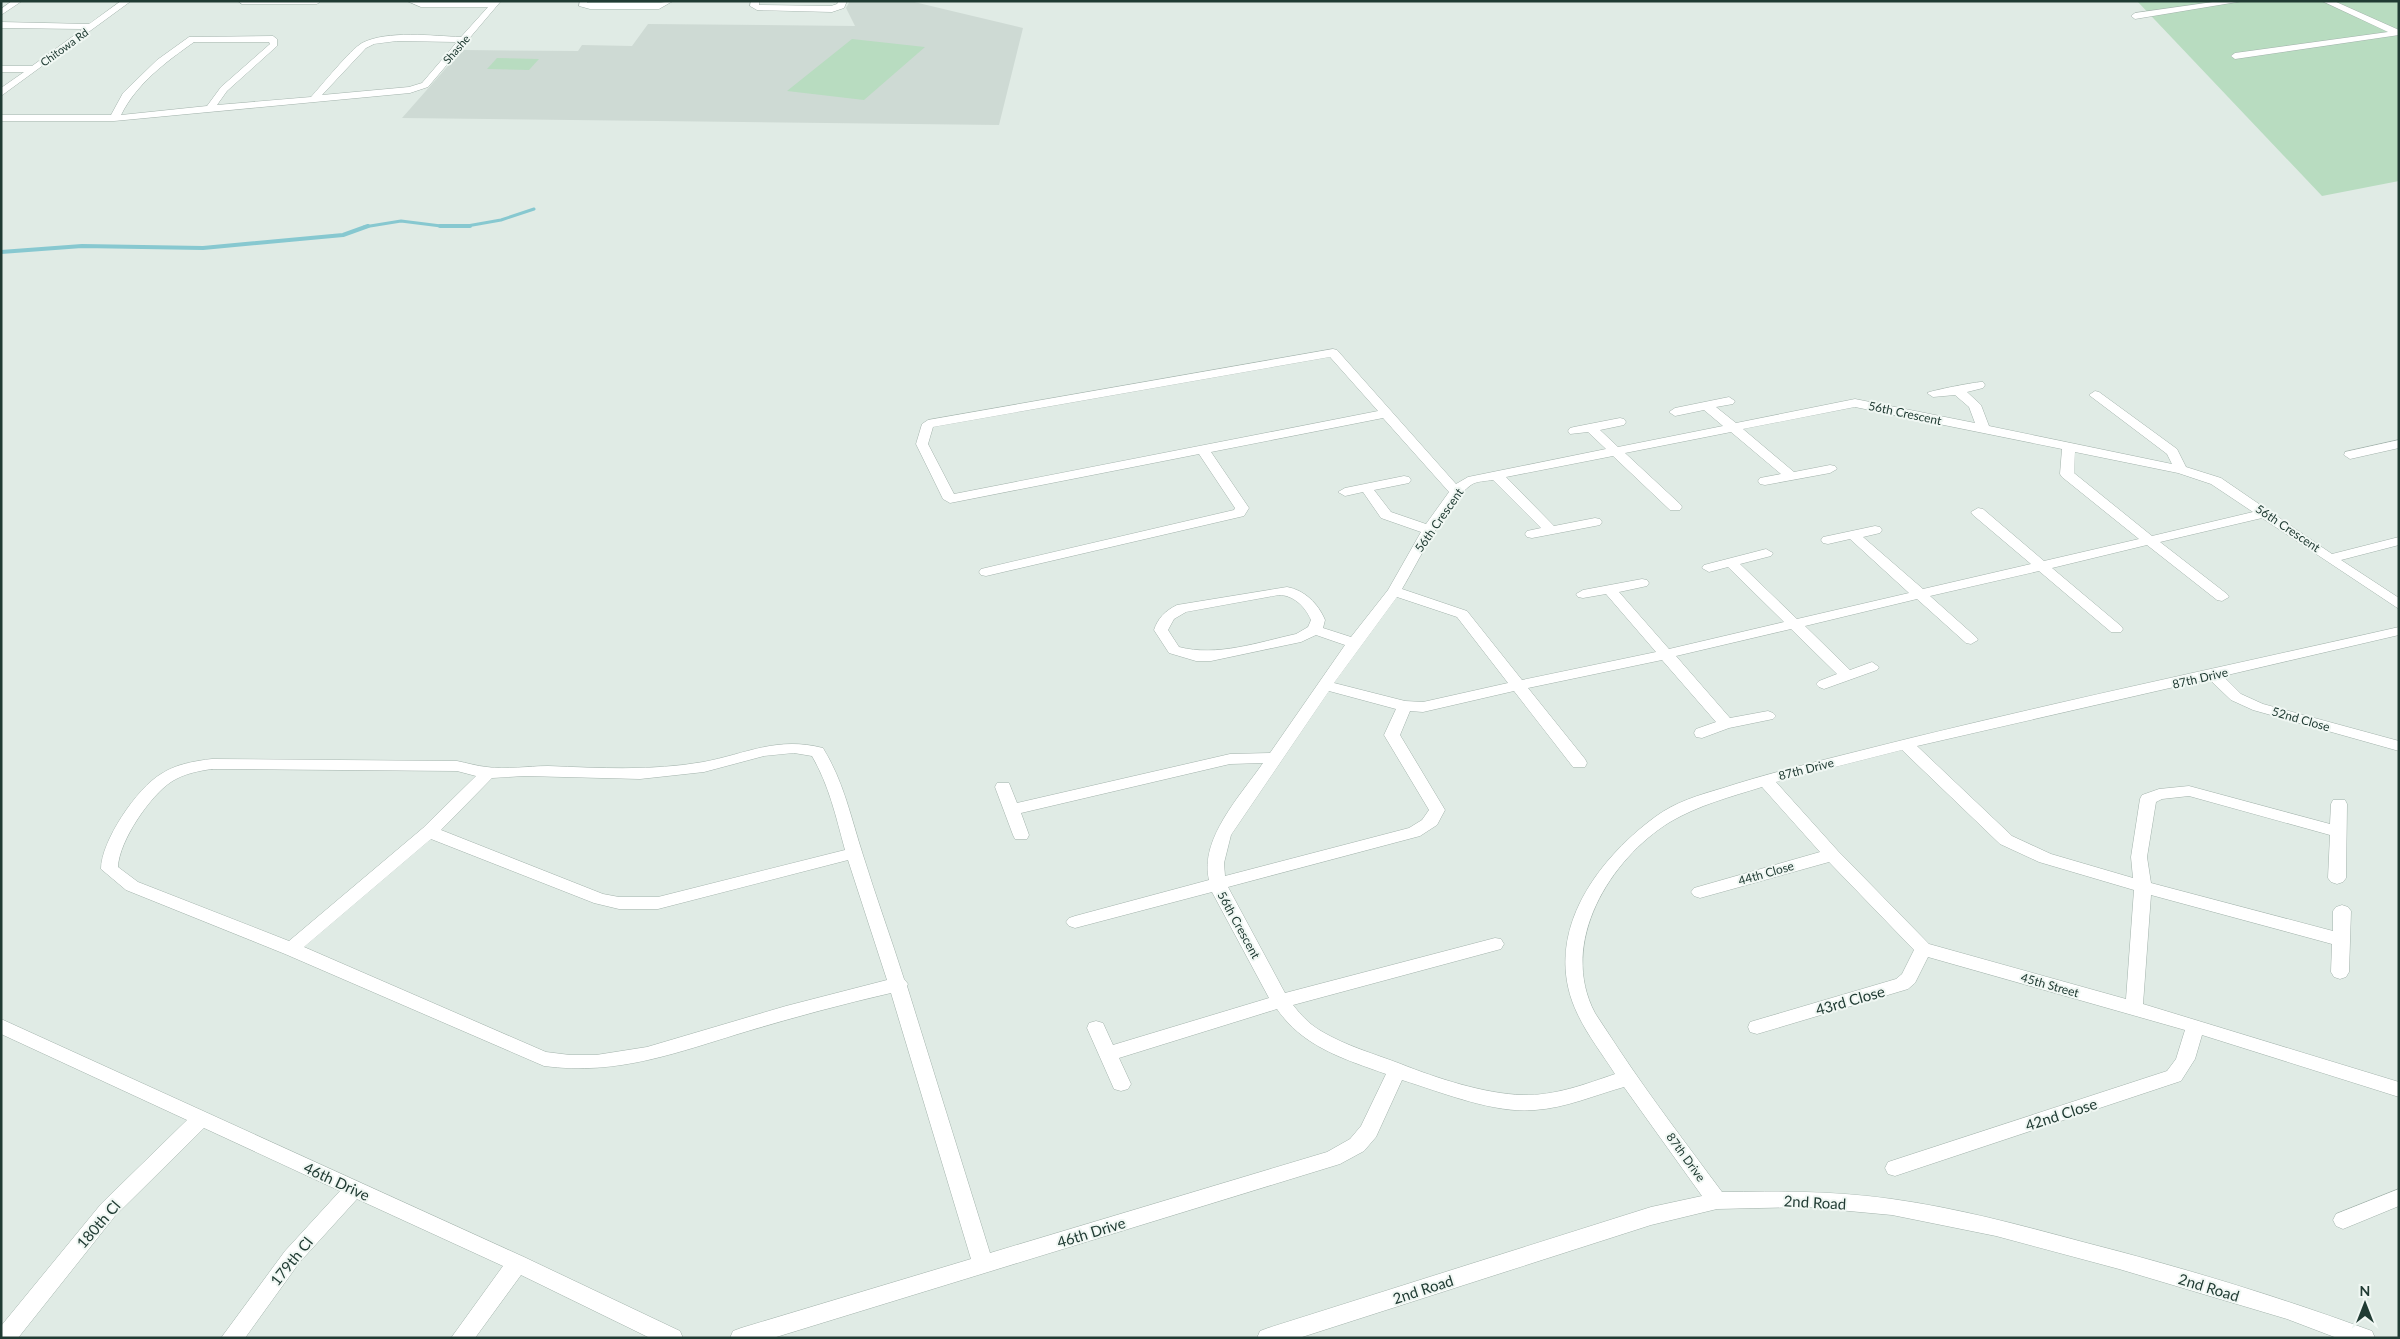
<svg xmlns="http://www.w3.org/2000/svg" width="2400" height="1339" viewBox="0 0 2400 1339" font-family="Lato,sans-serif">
	<rect width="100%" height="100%" fill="#e0ebe5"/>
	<path fill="#cedad4" d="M850 1H910L1023 28 999 125 402 118 462 50 578 51 582 45 632 46 648 24 855 26 846 8Z"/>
	<g fill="#b8dcc0">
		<path d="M2137 1H2399V181L2322 196Z"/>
		<path d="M852 39 925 47 864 100 787 91Z"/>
		<path d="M497 58 539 59 529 70 487 69Z"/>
	</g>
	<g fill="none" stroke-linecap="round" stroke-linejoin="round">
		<path stroke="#87c8d0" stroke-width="3" d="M364 227 401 221 441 226H467L501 220 534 209"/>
		<g stroke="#87c8d0" stroke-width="4">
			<path d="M440 226H470"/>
			<path d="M1 252 82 246 203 248 343 235 368 226"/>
		</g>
		<defs>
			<g id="minor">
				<path d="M12 1H22L1 15V9Z"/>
				<path d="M121 1H131L1 96V88L24 72H1V66H32L83 29 1 28V22L89 24Z"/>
				<path d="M238 1H321L317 4H242Z"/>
				<path d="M407 1H501L428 87 410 93 114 121H1V115H111L123 93 157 60 189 37 273 36 277 39V46L227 91 217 105 311 97C322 85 350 50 362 43 387 30 433 36 461 37L488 7H421ZM397 41 457 42 422 83 409 87 322 95 366 48 374 44ZM194 42H269L270 44 221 87 207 106 121 115C137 83 166 62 194 42Z"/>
				<path d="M580 1H588L587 3H658L673 1 659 9H590L579 6Z"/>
				<path d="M751 1H759V5L831 6 837 4 839 1H847L844 8 832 12 757 10 750 6Z"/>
				<path d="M2220 1H2243L2135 19 2131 16 2135 13Z"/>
				<path d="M2322 1H2334L2399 30V35L2235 59 2231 56 2235 53 2388 32Z"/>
				<path d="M1333 349 1337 350 1456 484 1468 477 1606 449 1588 432 1570 434 1568 431 1570 428 1574 427 1620 418 1624 419 1626 422 1624 425 1600 430 1618 447 1723 426 1704 410 1675 416 1669 412 1675 408 1729 397 1735 401 1733 404 1716 407 1736 423 1855 399 1975 423 1969 407 1955 395 1933 397 1927 393C1929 391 1979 381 1983 382L1985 385 1983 388 1967 392 1981 405 1989 426 2172 464 2167 454 2089 395 2095 391 2099 392 2177 449 2186 467 2221 478 2332 554 2399 537V545L2341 560 2399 598V609L2262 518 2160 542 2227 594 2229 597 2222 601 2217 600 2147 545 2052 568 2121 626 2123 629 2121 632H2111L2039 571 1930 596 1976 637 1978 640 1971 644 1966 643 1917 599 1805 626 1850 670 1872 662 1879 667 1877 670 1824 689 1819 687 1816 684 1819 681 1837 674 1791 629 1676 656 1730 718 1768 711 1773 713 1776 716 1773 719 1729 728 1702 738 1696 737 1694 733 1696 729 1716 722 1662 660 1528 688 1585 759 1587 763 1585 767H1573L1514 691 1423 712 1410 711 1400 735 1445 810 1437 825 1420 836 1228 887 1285 993 1495 938 1501 939 1504 944 1501 949 1293 1005C1301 1015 1309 1024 1321 1031 1346 1046 1375 1054 1401 1064 1436 1078 1485 1094 1523 1095 1554 1096 1586 1084 1615 1074 1603 1055 1588 1036 1578 1015 1540 938 1594 862 1655 817 1675 802 1699 795 1723 788 1763 775 1803 765 1843 755 2027 708 2213 669 2399 627V635L2223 676 2241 694 2263 704 2399 741V751L2253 710 2231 700 2209 679 1917 746 2012 836 2051 854 2133 878 2131 857 2140 799 2142 795 2159 789 2189 786 2330 824 2331 804 2333 800H2345L2347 804 2346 878 2343 882 2337 884 2331 882 2328 878 2330 835 2189 796 2162 799 2156 802 2147 857 2151 883 2333 931V911L2336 907 2342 905 2348 907 2351 911 2349 972 2346 977 2340 979 2334 977 2331 972 2332 944 2151 895 2143 1004 2399 1082V1097L2202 1035 2195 1059 2181 1081 1895 1176 1888 1174 1885 1168 1888 1162 2167 1071 2176 1059 2185 1030 1928 957 1915 983 1908 989 1757 1034 1750 1032 1748 1027 1750 1022 1896 979 1902 974 1914 950 1829 862 1700 898 1694 896 1691 892 1694 888 1820 852 1762 787C1730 797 1699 805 1670 822 1610 859 1558 943 1595 1013 1603 1026 1612 1038 1620 1051 1652 1099 1688 1146 1722 1192 1779 1191 1835 1191 1892 1199 1957 1208 2020 1225 2083 1242 2181 1267 2277 1296 2372 1331L2375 1338H2337L2287 1319 2119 1269 1996 1236 1892 1215 1806 1207 1717 1209 1651 1225 1299 1338H1257L1260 1331 1268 1328 1651 1207 1702 1196 1624 1087C1595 1095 1566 1108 1535 1110 1494 1114 1441 1092 1402 1080L1376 1137 1364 1151 1340 1164 773 1338H730L733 1331 741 1328 971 1259 891 993C843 1004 795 1017 748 1031 678 1052 618 1076 544 1066L285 954 126 890 101 869C101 841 137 788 161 774 176 764 195 761 212 759L457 761C467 763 477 766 487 767 506 770 528 766 548 766 600 768 652 771 703 762 746 754 777 736 823 748 844 782 851 818 863 855 876 897 891 938 904 979L908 984 907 986 990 1253 1327 1152 1350 1139 1361 1126 1386 1074C1344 1059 1303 1047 1277 1009L1119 1058 1131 1084 1128 1089 1121 1091 1114 1089 1087 1028 1089 1023 1096 1021 1103 1023 1113 1045 1269 998 1212 892 1075 928 1069 926 1066 922 1069 918 1075 916 1209 880C1199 839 1241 795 1263 763L1230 764 1021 813 1029 835 1027 839H1015L1013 835 995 787 997 783H1009L1017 803 1230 754 1270 753 1345 645 1316 635 1301 642 1211 661H1196L1169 653 1154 630C1158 618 1165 611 1177 605L1287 587C1304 590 1318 603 1325 620L1323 628 1351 637 1388 590 1421 532 1381 518 1363 492 1345 496 1338 492 1345 488 1404 476 1409 477 1411 480 1409 483 1374 490 1391 512 1426 524 1449 492 1383 418 1211 452 1249 508 1244 516 986 576 981 575 979 572 981 569 1234 510 1235 508 1199 454 950 503 943 499 916 444 922 424 928 420ZM1330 357 1378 411 954 494 928 444 933 427ZM1855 407 2062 449 2060 474 2062 477 2139 539 2044 561 1983 509 1978 508 1971 512 1973 515 2031 564 1923 589 1863 537 1880 533 1882 530 1880 527 1875 526 1828 536 1823 537 1821 540 1823 543 1828 544 1850 539 1909 593 1797 619 1740 564 1771 556 1773 553 1766 549 1704 565 1702 568 1709 572 1728 567 1784 622 1669 649 1619 592 1647 586 1649 583 1647 580 1642 579 1583 590 1576 594 1578 597 1583 598 1606 594 1656 652 1522 680 1467 611 1402 589C1418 562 1447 502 1471 485 1476 481 1487 481 1493 480L1541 528 1527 531 1525 534 1527 537 1532 538 1595 526 1600 525 1602 522 1600 519 1595 518 1554 526 1506 477 1613 456 1670 510H1680L1682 507 1680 504 1625 453 1731 432 1781 474 1760 478 1758 481 1760 484 1765 485 1830 473 1837 469 1835 466 1830 465 1794 472 1743 429ZM2075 452 2178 473 2211 484 2253 512 2152 536 2074 473ZM1279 595C1293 595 1305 606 1311 620L1308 627 1296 634C1259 642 1217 657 1179 647L1168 630 1174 619 1186 612ZM1397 597 1457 617 1508 683 1423 702 1405 701 1334 683ZM1329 691 1396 709 1384 735 1429 810 1422 820 1409 828 1225 876 1224 863 1231 835ZM1902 750 2000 844 2039 862 2134 890 2126 999 1929 944 1838 851 1776 782ZM794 753 812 756C829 785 836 817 845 850L658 897H619L603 894 441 830 492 778 525 776 640 779 704 772 764 756ZM212 769 457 771 476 776 423 828 289 941 138 882 118 867C119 841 150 796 171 782 183 774 198 771 212 769ZM431 839 594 903 619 909H658L848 860 887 980 786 1006 647 1047 596 1055H570L546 1052 304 947Z"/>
				<path d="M2399 440V448L2350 459 2344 455 2345 452Z"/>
				<path d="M1 1019 524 1257 680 1331 683 1338H650L521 1275 475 1338H451L503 1266 357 1199 299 1263 245 1338H221L285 1251 340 1191 204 1128 115 1216 18 1338H1V1326L101 1204 187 1120 1 1034Z"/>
				<path d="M2399 1189V1206L2343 1229 2336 1226 2333 1220 2336 1214Z"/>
			</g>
		</defs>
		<use href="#minor" stroke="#a3b3ac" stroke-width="1"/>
		<use href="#minor" fill="#fff" fill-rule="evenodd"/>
	</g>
	<g text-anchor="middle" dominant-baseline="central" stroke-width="4" stroke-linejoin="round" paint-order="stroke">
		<g font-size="11" fill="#203b33" stroke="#f0f7f3">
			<text transform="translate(64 47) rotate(-36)">Chitowa Rd</text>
			<text transform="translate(456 49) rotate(-49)">Shashe</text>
		</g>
		<g font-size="12" fill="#203b33" stroke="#f0f7f3">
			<text transform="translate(1905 413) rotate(12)">56th Crescent</text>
			<text transform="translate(1439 520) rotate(-55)">56th Crescent</text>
			<text transform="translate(2288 528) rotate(34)">56th Crescent</text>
			<text transform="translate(2200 678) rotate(-13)">87th Drive</text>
			<text transform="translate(2301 719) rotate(16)">52nd Close</text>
			<text transform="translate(1806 769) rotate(-14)">87th Drive</text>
			<text transform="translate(1766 873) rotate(-16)">44th Close</text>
			<text transform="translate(1239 925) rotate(61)">56th Crescent</text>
			<text transform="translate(2050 985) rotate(16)">45th Street</text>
			<text transform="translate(1686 1157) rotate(54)">87th Drive</text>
		</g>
		<g font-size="15" fill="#203b33" stroke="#f0f7f3">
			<text transform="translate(1850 1000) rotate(-16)">43rd Close</text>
			<text transform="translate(2061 1114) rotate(-18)">42nd Close</text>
			<text transform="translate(337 1181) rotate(25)">46th Drive</text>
			<text transform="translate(1815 1202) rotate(3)">2nd Road</text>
			<text transform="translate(98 1224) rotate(-49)">180th Cl</text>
			<text transform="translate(1091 1232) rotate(-17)">46th Drive</text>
			<text transform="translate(291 1261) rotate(-51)">179th Cl</text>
			<text transform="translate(2209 1287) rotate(17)">2nd Road</text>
			<text transform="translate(1423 1289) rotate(-18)">2nd Road</text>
		</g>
	</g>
	<rect width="2400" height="1339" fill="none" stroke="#203b33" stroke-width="5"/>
	<g transform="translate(2365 1304)" stroke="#f0f7f3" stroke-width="4" paint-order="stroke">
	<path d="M0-4L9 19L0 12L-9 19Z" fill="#203b33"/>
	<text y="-8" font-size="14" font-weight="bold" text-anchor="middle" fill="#203b33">N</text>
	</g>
</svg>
